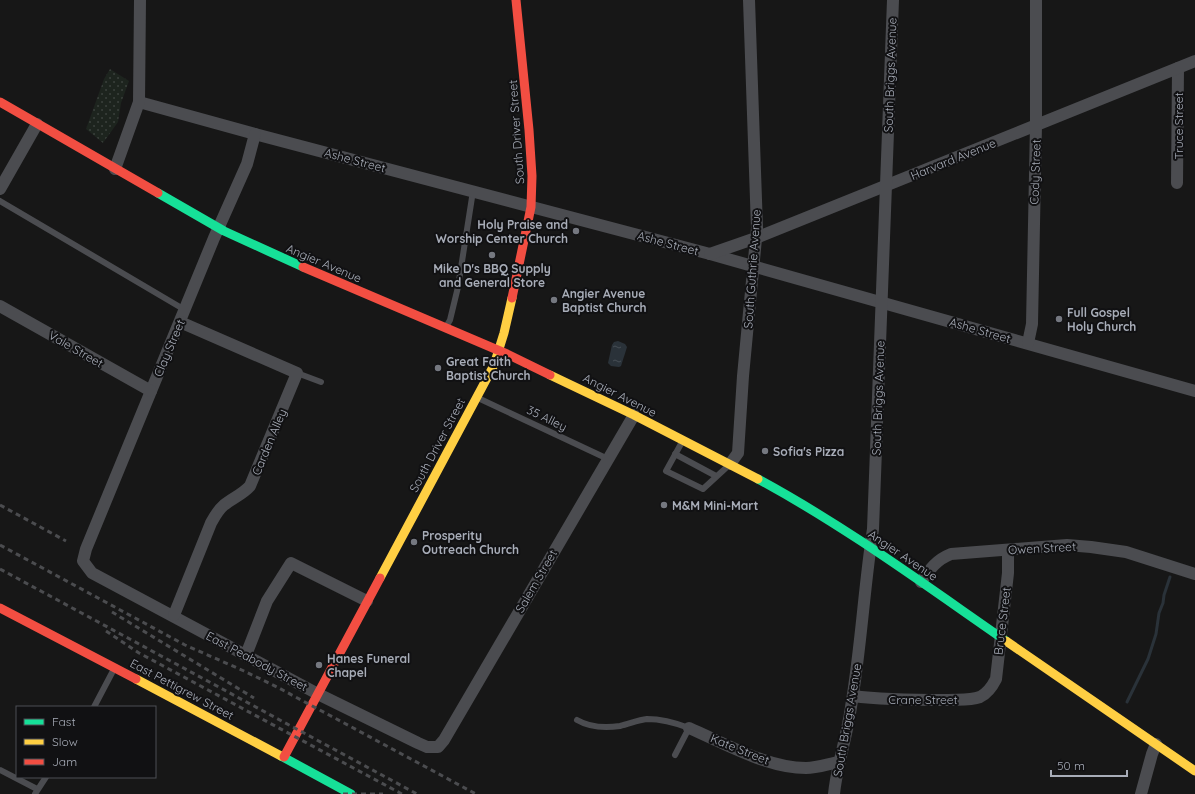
<svg xmlns="http://www.w3.org/2000/svg" width="1195" height="794" viewBox="0 0 1195 794" font-family="Quicksand,sans-serif">
	<defs>
		<pattern id="garden-dots" width="8" height="8" patternUnits="userSpaceOnUse"><rect width="8" height="8" fill="#1d241e"/><path d="M2 2h.1M6 6h.1" fill="none" stroke="#3b413d" stroke-width="1.8" stroke-linecap="round"/></pattern>
		<pattern id="water-ripples" width="26" height="14" patternUnits="userSpaceOnUse"><rect width="26" height="14" fill="#2a3239"/><path d="M2 4q2-2 4 0t4 0M15 11q2-2 4 0t4 0" fill="none" stroke="#464d54"/></pattern>
	</defs>
	<rect width="100%" height="100%" fill="#171717"/>
	<path fill="url(#garden-dots)" d="M110 69 129 81 121 103 118 122 103 143 86 129 104 79Z"/>
	<path fill="url(#water-ripples)" d="M618 341 625 344 627 347 621 366 619 367 611 366 608 363 612 345 614 342Z"/>
	<g fill="none" stroke-linecap="round" stroke-linejoin="round">
		<path stroke="#2a3239" stroke-width="3" d="M1127 702 1148 659 1156 634 1159 613 1163 603 1164 595 1170 577"/>
		<g stroke="#4b4c50" stroke-width="6">
			<path d="M0 201 185 310"/>
			<path d="M446 327 450 320 458 287 473 191"/>
			<path d="M297 373 321 382"/>
			<path d="M478 398 608 459"/>
			<path d="M682 442 666 471 703 489 728 466"/>
			<path d="M675 454 716 476"/>
			<path d="M94 707 114 669"/>
			<path d="M577 720C589 727 606 728 620 726 629 724 638 720 647 719 661 719 676 723 689 728L675 755"/>
			<path d="M0 770 37 789"/>
			<path d="M35 794 46 777"/>
		</g>
		<g stroke="#4b4c50" stroke-width="12">
			<path d="M139 102 255 134 710 254 1195 391"/>
			<path d="M255 134 247 164 214 238 86 549 83 561 92 573 318 694 418 743 427 747H438L444 740 634 415"/>
			<path d="M115 169 139 102 140 0"/>
			<path d="M1177 183 1178 68"/>
			<path d="M0 189 37 124"/>
			<path d="M710 254 756 238 1195 61"/>
			<path d="M0 306 151 391"/>
			<path d="M1028 343 1032 324 1036 125V0"/>
			<path d="M730 464 738 453 743 376 757 228 749 0"/>
			<path d="M921 582C930 569 936 560 951 554L1067 545 1091 547 1126 552 1195 574"/>
			<path d="M174 615 211 523C215 516 218 510 224 505 233 498 243 494 250 486L297 373 180 322"/>
			<path d="M246 655 267 601 291 563 367 601"/>
			<path d="M853 696C884 700 915 700 946 700 957 699 969 701 980 697 988 693 992 687 996 679L1008 573V550"/>
			<path d="M689 728C724 743 767 768 806 768 817 768 828 764 839 762"/>
			<path d="M834 794C837 764 847 737 851 707 861 648 864 588 873 529L893 0"/>
			<path d="M1141 794 1152 754 1156 744"/>
		</g>
		<g stroke="#16e098" stroke-width="9">
			<path d="M158 193 224 231 303 267"/>
			<path d="M758 479C845 526 925 585 1006 641"/>
			<path d="M281 756 351 794"/>
		</g>
		<g stroke="#ffcf43" stroke-width="9">
			<path d="M550 375 634 415 758 479"/>
			<path d="M380 578 494 365 504 333 512 298"/>
			<path d="M1006 641 1195 771"/>
			<path d="M136 679 281 756"/>
		</g>
		<g stroke="#f24e42" stroke-width="9">
			<path d="M0 102 158 193"/>
			<path d="M303 267 507 354 550 375"/>
			<path d="M512 298 531 207 532 176 529 130 516 0"/>
			<path d="M0 608 136 679"/>
			<path d="M284 757 380 578"/>
		</g>
		<g stroke="#4b4c4f" stroke-width="3" stroke-dasharray="5 4" stroke-linecap="butt">
			<path d="M0 505 66 541"/>
			<path d="M0 545 185 645 244 671 277 687 476 794"/>
			<path d="M0 569 417 794"/>
			<path d="M112 612 254 698"/>
			<path d="M106 631 139 653 402 794"/>
			<path d="M343 794H383"/>
		</g>
	</g>
	<g fill="#757880" stroke="#111113" stroke-width="1.5">
		<circle cx="576" cy="231" r="4"/>
		<circle cx="492" cy="255" r="4"/>
		<circle cx="554" cy="300" r="4"/>
		<circle cx="1059" cy="319" r="4"/>
		<circle cx="438" cy="368" r="4"/>
		<circle cx="765" cy="451" r="4"/>
		<circle cx="664" cy="505" r="4"/>
		<circle cx="414" cy="542" r="4"/>
		<circle cx="319" cy="665" r="4"/>
	</g>
	<g text-anchor="middle" dominant-baseline="central" stroke-width="4" stroke-linejoin="round" paint-order="stroke">
		<g font-size="12" fill="#a8adb8" stroke="#111113">
			<text transform="translate(890 75) rotate(-88)">South Briggs Avenue</text>
			<text transform="translate(1178 126) rotate(-90)">Truce Street</text>
			<text transform="translate(516 132) rotate(-94)">South Driver Street</text>
			<text transform="translate(953 159) rotate(-22)">Harvard Avenue</text>
			<text transform="translate(355 160) rotate(15)">Ashe Street</text>
			<text transform="translate(1035 172) rotate(-88)">Cody Street</text>
			<text transform="translate(668 243) rotate(15)">Ashe Street</text>
			<text transform="translate(324 263) rotate(23)">Angier Avenue</text>
			<text transform="translate(752 269) rotate(-86)">South Guthrie Avenue</text>
			<text transform="translate(980 330) rotate(16)">Ashe Street</text>
			<text transform="translate(169 348) rotate(-67)">Clay Street</text>
			<text transform="translate(76 349) rotate(30)">Vale Street</text>
			<text transform="translate(620 395) rotate(27)">Angier Avenue</text>
			<text transform="translate(878 398) rotate(-88)">South Briggs Avenue</text>
			<text transform="translate(547 418) rotate(26)">35 Alley</text>
			<text transform="translate(269 442) rotate(-67)">Carden Alley</text>
			<text transform="translate(437 445) rotate(-62)">South Driver Street</text>
			<text transform="translate(1042 548) rotate(-3)">Owen Street</text>
			<text transform="translate(903 555) rotate(34)">Angier Avenue</text>
			<text transform="translate(536 581) rotate(-60)">Salem Street</text>
			<text transform="translate(1002 621) rotate(-83)">Bruce Street</text>
			<text transform="translate(257 661) rotate(28)">East Peabody Street</text>
			<text transform="translate(182 689) rotate(28)">East Pettigrew Street</text>
			<text x="923" y="699">Crane Street</text>
			<text transform="translate(847 720) rotate(-80)">South Briggs Avenue</text>
			<text transform="translate(740 749) rotate(22)">Kate Street</text>
		</g>
		<g font-size="12" font-weight="bold" fill="#a8adb8" stroke="#111113" text-anchor="start">
			<text x="568" y="224" text-anchor="end">Holy Praise and<tspan x="568" dy="14">Worship Center Church</tspan></text>
			<text x="492" y="268" text-anchor="middle">Mike D's BBQ Supply<tspan x="492" dy="14">and General Store</tspan></text>
			<text x="562" y="293">Angier Avenue<tspan x="562" dy="14">Baptist Church</tspan></text>
			<text x="1067" y="312">Full Gospel<tspan x="1067" dy="14">Holy Church</tspan></text>
			<text x="446" y="361">Great Faith<tspan x="446" dy="14">Baptist Church</tspan></text>
			<text x="773" y="451">Sofia's Pizza</text>
			<text x="672" y="505">M&amp;M Mini-Mart</text>
			<text x="422" y="535">Prosperity<tspan x="422" dy="14">Outreach Church</tspan></text>
			<text x="327" y="658">Hanes Funeral<tspan x="327" dy="14">Chapel</tspan></text>
		</g>
	</g>
	<rect x="16" y="706" width="140" height="72" fill="#111113" stroke="#4d4f55"/>
	<rect x="24" y="719" width="20" height="6" fill="#16e098" stroke="#4d4f55"/>
	<text x="52" y="726" font-size="12" fill="#a8adb8">Fast</text>
	<rect x="24" y="739" width="20" height="6" fill="#ffcf43" stroke="#4d4f55"/>
	<text x="52" y="746" font-size="12" fill="#a8adb8">Slow</text>
	<rect x="24" y="759" width="20" height="6" fill="#f24e42" stroke="#4d4f55"/>
	<text x="52" y="766" font-size="12" fill="#a8adb8">Jam</text>
	<path d="M1051 770v6h76v-6" fill="none" stroke="#a8adb8" stroke-width="2"/>
	<text x="1057" y="770" font-size="12" fill="#a8adb8" stroke="#111113" stroke-width="3" paint-order="stroke">50 m</text>
</svg>
